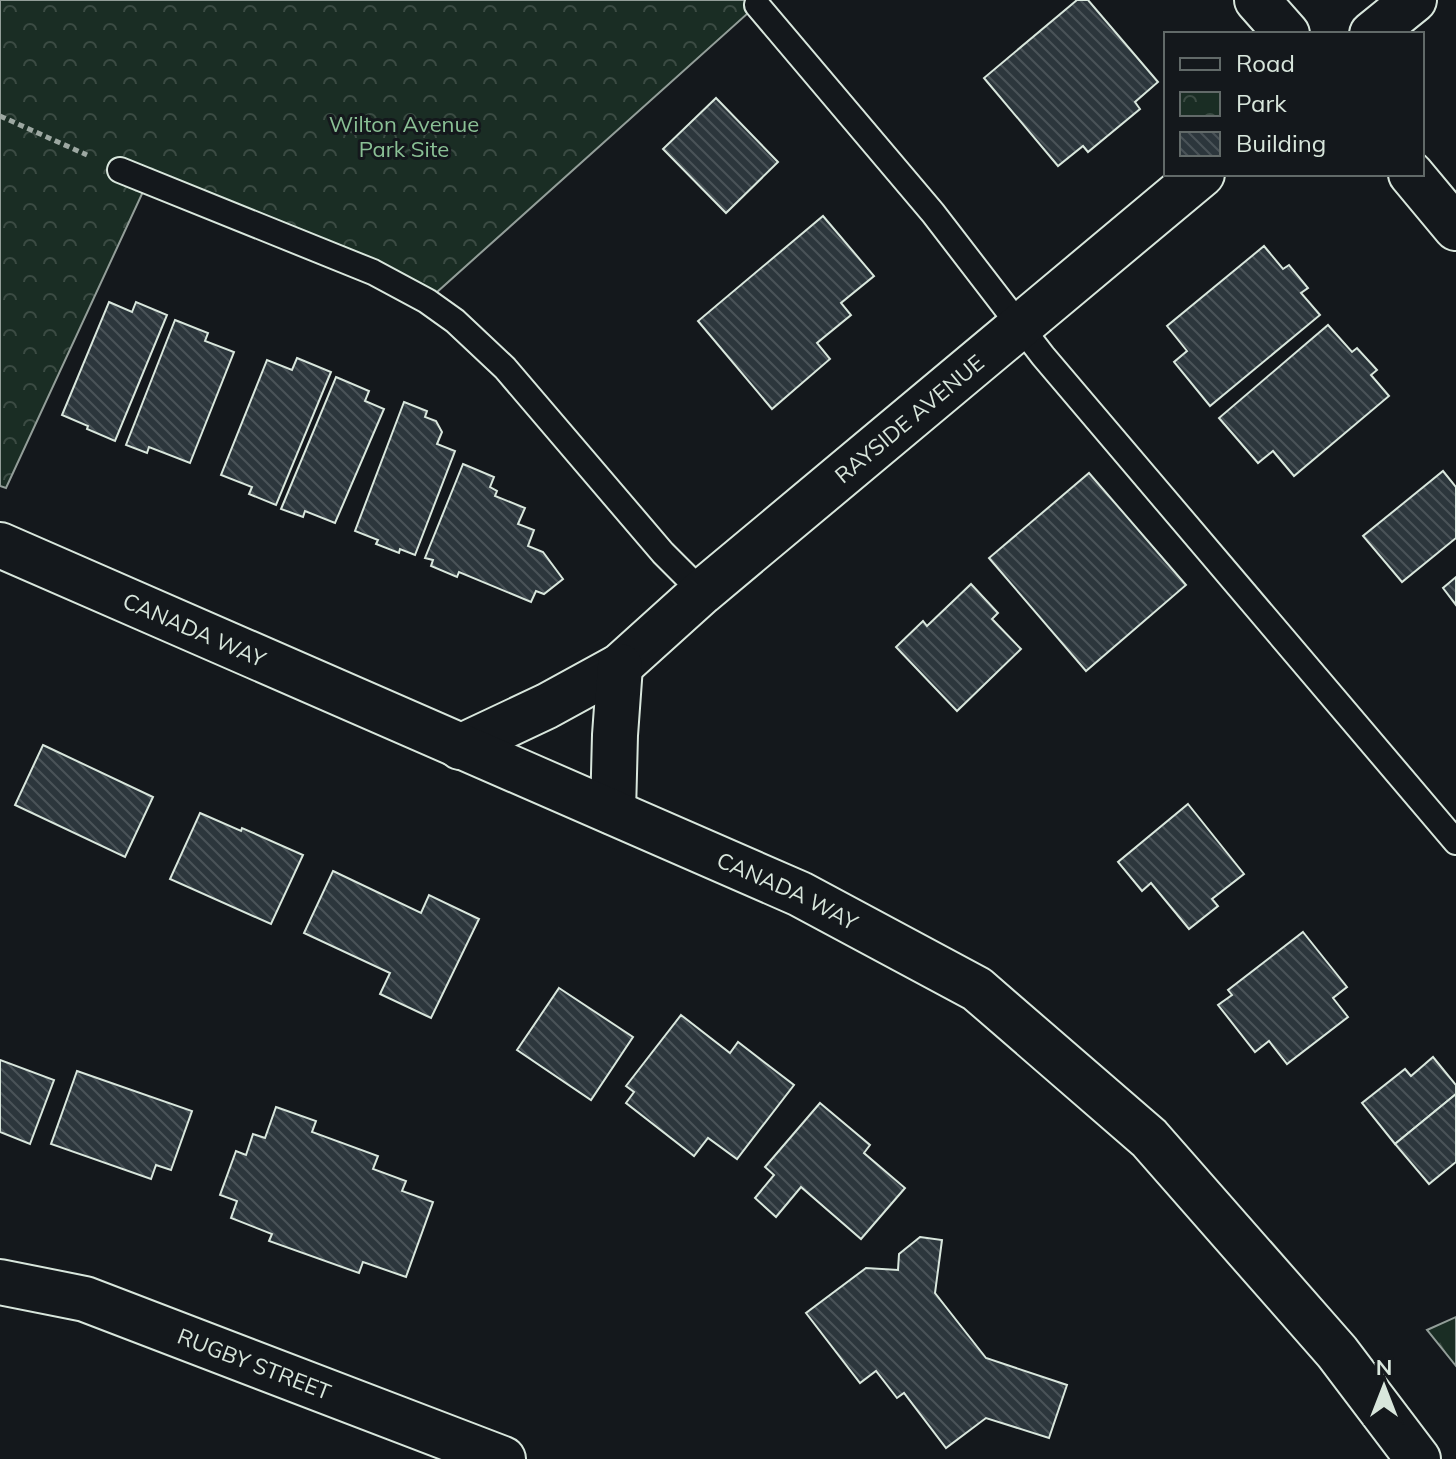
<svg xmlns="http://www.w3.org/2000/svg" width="1456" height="1459" viewBox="0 0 1456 1459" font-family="Mulish,sans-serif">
	<defs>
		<pattern id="forest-firs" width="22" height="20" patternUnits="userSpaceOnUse" patternTransform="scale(2)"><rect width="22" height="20" fill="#1a2d24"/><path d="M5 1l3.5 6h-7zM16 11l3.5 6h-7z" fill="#3b4b43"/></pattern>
		<pattern id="park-crowns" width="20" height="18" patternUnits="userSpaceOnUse" patternTransform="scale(2)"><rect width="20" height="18" fill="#1a2d24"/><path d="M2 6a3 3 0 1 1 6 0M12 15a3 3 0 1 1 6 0" fill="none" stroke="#3b4b43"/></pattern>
		<pattern id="building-back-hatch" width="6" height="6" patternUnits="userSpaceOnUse" patternTransform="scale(2)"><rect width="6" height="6" fill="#2c363c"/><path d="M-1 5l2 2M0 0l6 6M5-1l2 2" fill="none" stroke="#4a5358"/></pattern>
	</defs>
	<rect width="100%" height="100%" fill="#14181c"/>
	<path fill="url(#forest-firs)" stroke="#939e99" stroke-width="2" d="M1456 1317V1366L1427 1330Z"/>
	<path fill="url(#park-crowns)" stroke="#939e99" stroke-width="2" d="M0 0H753L757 5 427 301 147 183 6 488 0 486Z"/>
	<g fill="url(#building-back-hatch)" stroke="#d8e6dc" stroke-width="2">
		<path d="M1077 0H1088L1158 82 1135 102 1140 109 1088 152 1083 146 1058 166 984 78Z"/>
		<path d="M716 98 778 162 726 213 663 149Z"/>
		<path d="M823 216 874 276 841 303 851 315 817 343 830 359 772 409 698 321Z"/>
		<path d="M1264 246 1283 269 1289 265 1308 288 1301 293 1320 315 1210 406 1174 362 1187 351 1167 326Z"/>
		<path d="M109 302 132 312 136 302 167 315 115 441 87 429 88 426 62 415Z"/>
		<path d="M175 320 208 333 205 341 234 352 190 463 149 447 147 453 126 445Z"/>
		<path d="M1328 325 1352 352 1357 348 1377 370 1371 375 1389 396 1294 476 1273 451 1258 463 1219 418Z"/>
		<path d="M297 358 331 372 276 505 249 494 252 487 221 475 267 360 292 370Z"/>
		<path d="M336 377 369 391 365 401 384 409 335 523 305 511 303 517 281 509Z"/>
		<path d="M404 402 427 411 425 417 436 421 442 432 437 444 455 451 415 555 400 549 399 553 376 544 378 540 355 531Z"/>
		<path d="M463 464 494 477 490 487 497 491 495 496 525 508 518 524 534 530 528 546 543 552 563 579 544 594 536 591 531 602 459 572 457 577 431 566 433 560 425 558Z"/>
		<path d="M1443 471 1456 487V538L1402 582 1363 536Z"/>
		<path d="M1089 473 1186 585 1086 671 989 558Z"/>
		<path d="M1456 577V605L1443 588Z"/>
		<path d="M971 584 998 613 992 619 1021 649 957 711 896 647 923 621 927 626Z"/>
		<path d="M43 745 153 797 125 857 15 805Z"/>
		<path d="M1188 804 1244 874 1212 899 1218 906 1189 929 1151 883 1142 891 1118 862Z"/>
		<path d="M200 813 241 831 242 828 303 855 271 924 170 879Z"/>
		<path d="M333 871 421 913 429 895 479 919 431 1018 380 994 390 973 304 933Z"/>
		<path d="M1303 932 1347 987 1333 998 1348 1017 1287 1064 1269 1041 1255 1052 1218 1005 1232 995 1228 990Z"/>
		<path d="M559 988 633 1037 591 1100 517 1050Z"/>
		<path d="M681 1015 730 1053 738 1042 794 1085 737 1159 708 1138 694 1156 626 1103 634 1092 626 1086Z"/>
		<path d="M1433 1057 1456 1085V1094L1395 1144 1362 1103 1405 1069 1411 1076Z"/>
		<path d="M0 1060 54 1080 30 1144 0 1132Z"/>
		<path d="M77 1071 192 1111 171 1170 156 1165 151 1179 51 1144Z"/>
		<path d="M1456 1094V1162L1429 1184 1395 1144Z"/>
		<path d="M820 1103 870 1145 864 1153 905 1188 861 1239 801 1187 776 1217 755 1198 774 1175 765 1167Z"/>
		<path d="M276 1107 316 1121 312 1132 378 1156 373 1169 406 1181 402 1191 433 1202 406 1277 363 1262 359 1273 269 1241 272 1234 231 1218 237 1201 220 1195 236 1151 246 1155 253 1134 265 1138Z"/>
		<path d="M920 1237 942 1240 935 1293 986 1358 1067 1385 1049 1438 986 1418 946 1448 904 1393 897 1398 876 1371 860 1383 806 1313 866 1268 898 1270 899 1254Z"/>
	</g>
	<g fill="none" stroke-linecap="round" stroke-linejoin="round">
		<defs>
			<g id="lane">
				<path d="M757 5 933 213 1043 356 1456 842"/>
				<path d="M120 170 373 272 427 301 455 321 505 368 663 553 702 592"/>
			</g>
			<g id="street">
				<path d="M1257 0 1287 34"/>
				<path d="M1372 34 1414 0"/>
				<path d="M1411 174 1456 228"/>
				<path id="s1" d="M460 747 547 706 620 666 702 592 1202 174"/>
				<path d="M613 812 615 735 620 666"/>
				<path id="s2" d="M0 1282 85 1299 503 1459"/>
			</g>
			<g id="secondary">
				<path id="s3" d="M0 545 800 894 977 989 1149 1138 1337 1352 1418 1459"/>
			</g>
		</defs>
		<use href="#lane" stroke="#d8e6dc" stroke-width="28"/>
		<use href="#street" stroke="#d8e6dc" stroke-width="48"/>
		<use href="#secondary" stroke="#d8e6dc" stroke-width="48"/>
		<path stroke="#9da8a2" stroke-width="5" stroke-dasharray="6 4" stroke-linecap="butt" d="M0 116 87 155"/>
		<use href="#lane" stroke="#14181c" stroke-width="24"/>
		<use href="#street" stroke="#14181c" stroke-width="44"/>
		<use href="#secondary" stroke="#14181c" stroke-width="44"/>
	</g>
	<g text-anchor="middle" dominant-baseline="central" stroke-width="6" stroke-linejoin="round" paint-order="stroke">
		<g font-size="22" fill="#8ac095" stroke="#14181c">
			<text x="404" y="124">Wilton Avenue<tspan x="404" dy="25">Park Site</tspan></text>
		</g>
		<g font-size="22" fill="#d8e6dc" stroke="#14181c">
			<text stroke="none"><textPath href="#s1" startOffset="560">RAYSIDE AVENUE</textPath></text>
			<text stroke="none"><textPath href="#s3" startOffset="212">CANADA WAY</textPath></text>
			<text stroke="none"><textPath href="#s3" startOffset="860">CANADA WAY</textPath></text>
			<text stroke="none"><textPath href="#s2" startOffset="268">RUGBY STREET</textPath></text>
		</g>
	</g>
	<rect x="1164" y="32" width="260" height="144" fill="#14181c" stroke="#626a69" stroke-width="2"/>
	<rect x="1180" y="58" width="40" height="12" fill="#14181c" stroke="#626a69" stroke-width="2"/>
	<text x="1236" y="72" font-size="24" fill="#d8e6dc">Road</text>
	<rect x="1180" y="92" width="40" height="24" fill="url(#park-crowns)" stroke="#626a69" stroke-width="2"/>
	<text x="1236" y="112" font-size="24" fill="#d8e6dc">Park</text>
	<rect x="1180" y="132" width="40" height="24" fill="url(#building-back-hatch)" stroke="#626a69" stroke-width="2"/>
	<text x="1236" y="152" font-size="24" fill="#d8e6dc">Building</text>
	<g transform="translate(1384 1387)" stroke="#14181c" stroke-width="6" paint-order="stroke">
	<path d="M0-6L14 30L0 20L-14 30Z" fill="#d8e6dc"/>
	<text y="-12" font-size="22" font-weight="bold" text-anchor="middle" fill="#d8e6dc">N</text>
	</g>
</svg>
